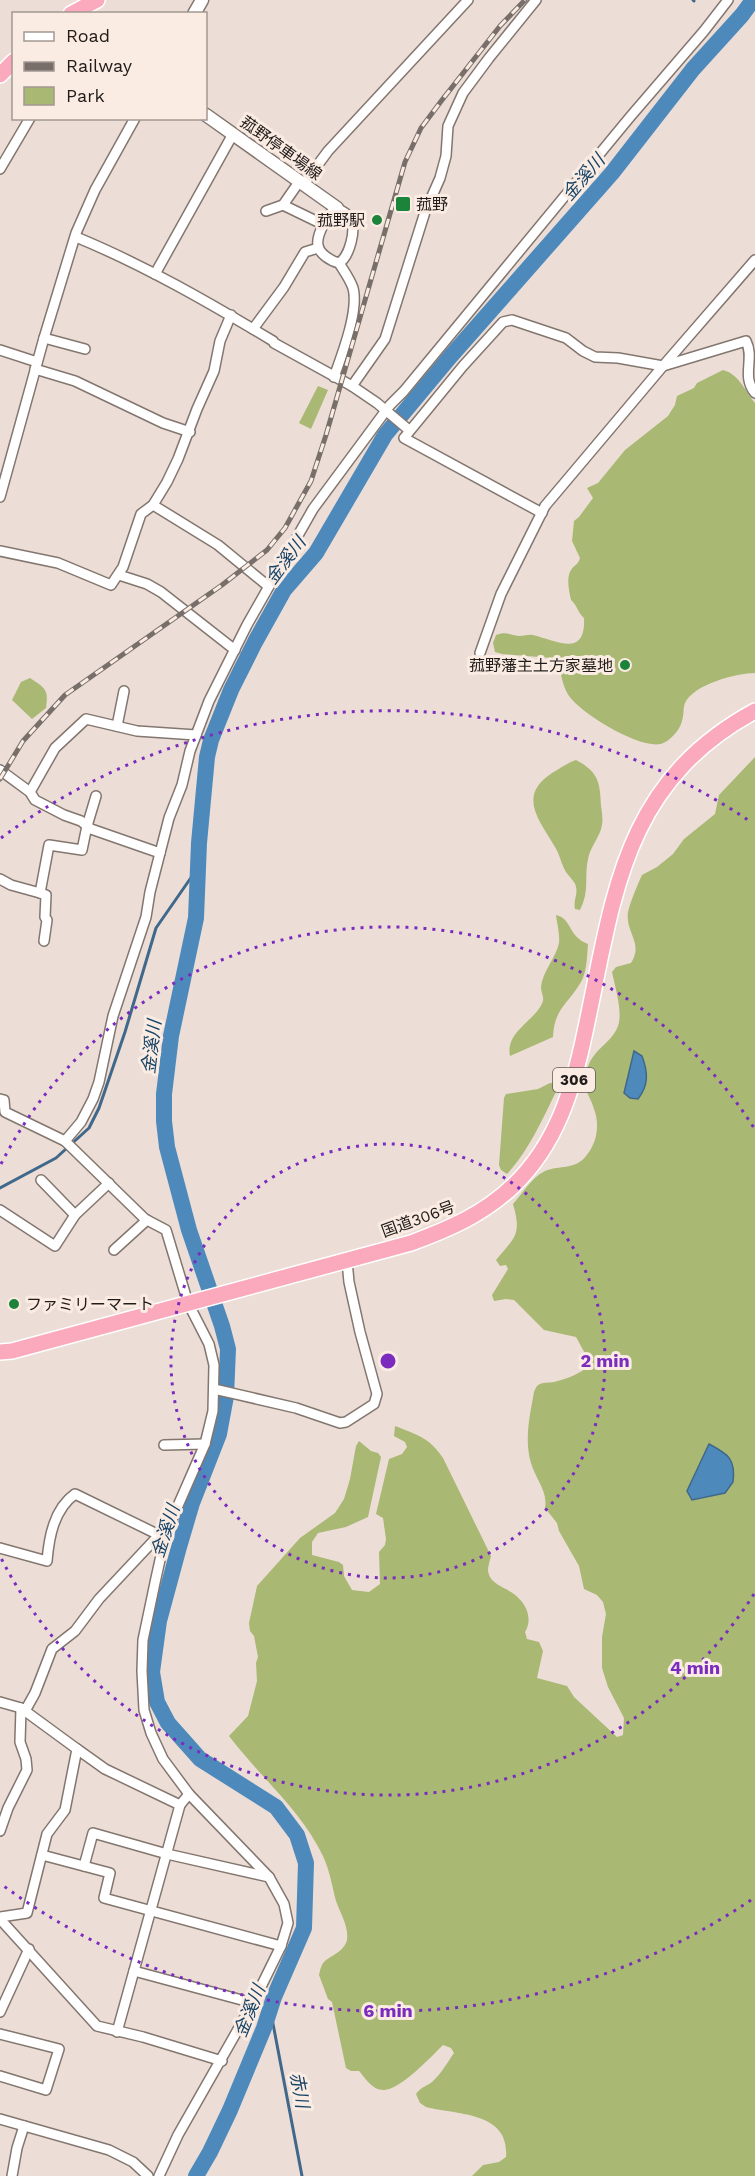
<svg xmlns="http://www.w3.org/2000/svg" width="755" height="2176" viewBox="0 0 755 2176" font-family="'Work Sans','Noto Sans JP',sans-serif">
	<rect width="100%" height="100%" fill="#ecded6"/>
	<g fill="#a9b873">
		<path d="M723 370C739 374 745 391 755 403V673C737 673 694 684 685 703 683 708 684 715 682 721 680 730 670 741 661 744 639 749 582 714 569 696 564 688 562 680 560 670L557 669 551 658 502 654 495 652 493 643 496 635C506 631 510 635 519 636 524 636 528 634 533 635 557 641 586 658 584 618 578 613 577 605 571 600 569 591 566 578 571 570 575 564 578 565 580 558L572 541 574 521 579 517 593 498 587 488 598 483 625 450 668 416 675 405 677 396 694 388 697 383Z"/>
		<path d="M318 386 328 390 311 429 299 423Z"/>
		<path d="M30 678C45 688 49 689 46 708L32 719 12 700 21 682Z"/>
		<path d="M755 757V2176H472L483 2165 499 2162 506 2157C510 2111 456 2115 426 2107L420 2103 416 2094C421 2087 425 2087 432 2082 441 2074 447 2063 454 2053L451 2048 443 2045C432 2056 400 2090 384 2090 372 2090 366 2079 359 2071H351L346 2068 332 2002 328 1999 319 1975C320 1971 321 1965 324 1962 331 1955 344 1952 347 1940 349 1926 340 1913 336 1901 332 1886 330 1871 323 1856 301 1810 260 1777 229 1736L248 1716 257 1681 256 1663 258 1657 254 1636 250 1631 249 1623 257 1586 300 1538 335 1513 344 1499 350 1479 356 1446 359 1441 371 1451 378 1453 381 1457 368 1517 346 1527 318 1533 312 1542V1555L339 1562 343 1565 344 1576 352 1590 369 1592 380 1584 379 1552 385 1545 386 1539 383 1518 376 1514 389 1459 402 1454 407 1447 405 1442 394 1436 395 1426C417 1435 429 1437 443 1458L491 1556C490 1560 488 1566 488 1570 489 1583 502 1586 511 1592 525 1601 534 1617 525 1632L527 1639 539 1642 543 1651 537 1678 567 1686 574 1697 617 1737 623 1735 624 1718 608 1687 602 1668V1637L606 1614 603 1602 597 1595 584 1589 579 1566 559 1531 557 1523 545 1508C548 1491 536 1480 531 1463 524 1440 530 1415 534 1392 536 1388 536 1386 540 1384 544 1382 550 1383 554 1382 567 1379 579 1374 589 1366L588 1359 576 1337 544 1330 514 1300 506 1299 494 1301 492 1295 508 1269 506 1265 500 1266 496 1260C515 1237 522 1235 513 1204 522 1194 532 1177 545 1171 560 1165 575 1170 586 1156 597 1143 600 1125 594 1109 591 1098 584 1091 585 1079 589 1048 610 1047 618 1026 623 1012 615 987 612 972L616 967 631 963C644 943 625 933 628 912 631 900 637 886 642 875L657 867 673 854 684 839 715 814 719 795Z"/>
		<path d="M576 760C599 772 600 783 601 806 602 812 603 819 602 825 600 837 590 847 588 859 584 879 590 890 580 910L575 909C573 900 578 895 576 887 575 881 569 877 566 872 561 864 560 855 555 847 539 820 517 796 552 773 561 768 567 763 576 760Z"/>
		<path d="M556 915C569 918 569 930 578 938 581 941 584 942 588 944 587 956 587 972 581 982 568 1004 554 1009 553 1037L510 1056C505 1031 537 1020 543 1001 544 997 541 992 541 987 542 972 556 958 559 943 560 934 557 924 556 915Z"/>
		<path d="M550 1083 560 1084C544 1115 531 1148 507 1174L501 1170 499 1165 504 1098 506 1094 538 1089Z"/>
	</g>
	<g fill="#4e89bc" stroke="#40688b" stroke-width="1.5">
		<path d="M634 1051 642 1056C648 1072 649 1085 638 1099L630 1098 624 1093Z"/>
		<path d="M709 1444C728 1454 736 1459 733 1482L725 1493 692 1500 687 1491Z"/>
	</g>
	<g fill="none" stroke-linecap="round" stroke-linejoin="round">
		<g stroke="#40688b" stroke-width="3">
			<path d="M693 0 694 1"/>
			<path d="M0 1188 56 1158 89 1128 99 1108 125 1032 156 928 197 869"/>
			<path d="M270 2008 302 2176"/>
		</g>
		<path stroke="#4e89bc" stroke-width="16" d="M196 2176 210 2152 230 2110 264 2028 274 1997 304 1928 306 1863 297 1835 276 1807 200 1759 168 1723 157 1702 152 1672 159 1621 179 1547 192 1503 219 1434 226 1396 228 1349 222 1326 189 1230 167 1147 164 1121V1094L171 1036 196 918 199 843 207 757 211 740 231 690 255 642 284 590 316 553 385 435 450 357 612 173 693 69 742 15 753 0"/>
		<defs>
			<g id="minor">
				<path d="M0 169 30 118"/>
				<path d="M303 185 328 151 468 0"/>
				<path d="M283 205 316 221"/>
				<path d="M337 208C341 211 347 213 349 217 358 228 349 257 339 263 331 261 319 254 318 245 316 236 328 212 337 208Z"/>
				<path d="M266 211 283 205 299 182"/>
				<path d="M76 237C144 265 210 303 273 341L274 343 352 386 377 403 409 430"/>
				<path d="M155 274 233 134"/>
				<path d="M253 329 284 287 305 252 318 248"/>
				<path d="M44 338 85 349"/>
				<path d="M0 350 37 362"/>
				<path d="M35 369 75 381 163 423 190 432"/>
				<path d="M334 377C342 355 359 311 353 288 350 279 344 271 339 263"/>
				<path d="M352 386 385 339 425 212 440 178 446 156 448 126 463 93 489 58 536 0"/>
				<path d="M0 497 44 338 76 233 95 190 135 118"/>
				<path d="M153 505 218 545 268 586"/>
				<path d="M542 513 404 438 463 366 503 322 512 320 566 338 583 351 595 357 618 358 663 366 746 341C755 359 741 376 755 393"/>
				<path d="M0 551 58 563 111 585 123 567 141 514 153 505 167 482 178 459 197 409 214 371 220 341 231 315"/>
				<path d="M119 575 147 584 161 592 235 650"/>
				<path d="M480 653 501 594 545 506 663 366 755 260"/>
				<path d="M117 726 124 691"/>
				<path d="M0 770 30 792 35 800 64 815 81 821 91 829 160 853"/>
				<path d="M30 792 55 748 86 719 137 731 196 735"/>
				<path d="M0 879 11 885 40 893 49 845 82 850 87 826 96 796"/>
				<path d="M40 893 46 895 45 917 47 920 44 941"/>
				<path d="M0 1099 4 1100 5 1112 65 1141 145 1219 166 1230 188 1303 209 1344 214 1365 213 1411 205 1444 166 1533 156 1578 143 1640 142 1671 144 1710 151 1733 163 1759 189 1794 269 1877 284 1904 288 1923 281 1946 253 2003 178 2135 159 2176"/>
				<path d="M65 1141 81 1122 93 1099 99 1082 113 1016 146 917 150 892 169 818 182 785 190 751 209 701 247 625 313 509 390 405 404 391 630 117 704 31 728 0"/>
				<path d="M41 1180 75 1215"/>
				<path d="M0 1210 55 1246 75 1215 109 1183"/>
				<path d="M114 1250 147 1220"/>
				<path d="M214 1389 296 1408 340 1423 346 1422 374 1404 377 1394 360 1332 349 1282 347 1261"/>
				<path d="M164 1445 205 1444"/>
				<path d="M0 1548 47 1561C49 1537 54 1509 75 1494L159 1535"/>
				<path d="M0 1702 21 1708 77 1749 65 1810 47 1834 27 1913 0 1917"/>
				<path d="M25 1711 35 1693 52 1649 75 1631 99 1599 159 1535 166 1533"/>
				<path d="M77 1749 105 1769 180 1805"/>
				<path d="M0 1831 8 1808 27 1770 26 1759 20 1742 21 1708"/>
				<path d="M42 1855 110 1873 104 1898 281 1946"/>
				<path d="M84 1866 93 1833 167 1854 269 1877"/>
				<path d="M0 1919 97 2026 143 2037 222 2061"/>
				<path d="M134 1971 253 2003"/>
				<path d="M0 2012 29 1949"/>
				<path d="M117 2032 180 1805 189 1794"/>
				<path d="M0 2034 59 2049 46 2090 0 2076"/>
				<path d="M0 2119 109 2150 133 2162 148 2176"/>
				<path d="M12 2176 17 2148 24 2126"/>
			</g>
			<g id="secondary">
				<path d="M194 14 202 0"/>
				<path d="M206 115 337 208"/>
			</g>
			<g id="trunk">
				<path d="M71 14 97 0"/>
				<path d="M0 75 14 61"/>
				<path d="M0 1352 12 1351 411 1243C449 1229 484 1214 513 1186 557 1144 573 1089 585 1032 614 898 621 784 755 711"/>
			</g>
		</defs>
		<use href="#minor" stroke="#83766f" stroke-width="12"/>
		<use href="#secondary" stroke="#83766f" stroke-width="15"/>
		<use href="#trunk" stroke="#fff" stroke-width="18"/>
		<use href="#minor" stroke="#fff" stroke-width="9"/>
		<use href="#secondary" stroke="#fff" stroke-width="12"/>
		<use href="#trunk" stroke="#faaabc" stroke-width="15"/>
		<defs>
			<path id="rail" d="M0 779 23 741 65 695 222 585 267 550 285 528 311 481 326 435 405 162 421 128 442 100 500 26 525 0"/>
		</defs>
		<use href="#rail" stroke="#786f6a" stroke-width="5"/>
		<use href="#rail" stroke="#faebe3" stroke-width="3" stroke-dasharray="9" stroke-linecap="butt"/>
	</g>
	<g fill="none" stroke="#7b2cbf" stroke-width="3" stroke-dasharray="3 6">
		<circle cx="388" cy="1361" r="217"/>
		<path d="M754 1594A434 434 0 0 1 1 1558M1 1164A434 434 0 0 1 754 1128"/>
		<path d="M751 1900A650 650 0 0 1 1 1884M1 838A650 650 0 0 1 751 822"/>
	</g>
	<g fill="#1b843a" stroke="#faebe3" stroke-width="2">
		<rect x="395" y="196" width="16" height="16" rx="3"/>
		<circle cx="377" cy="220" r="6"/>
		<circle cx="625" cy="665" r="6"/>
		<circle cx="14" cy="1304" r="6"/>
	</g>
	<g text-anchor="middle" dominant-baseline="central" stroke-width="6" stroke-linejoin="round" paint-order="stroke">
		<rect fill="#faebe3" stroke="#625a56" stroke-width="1.5" x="553" y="1068" width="42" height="24" rx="4.5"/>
		<g font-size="15" font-weight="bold" fill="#211c19">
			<text x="574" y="1080">306</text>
		</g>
		<g font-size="16" fill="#211c19" stroke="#faebe3">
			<text transform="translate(281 148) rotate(36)">菰野停車場線</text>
			<text transform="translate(418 1219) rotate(-20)">国道306号</text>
		</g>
		<g font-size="16" fill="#211c19" stroke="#faebe3" text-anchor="start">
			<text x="416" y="204">菰野</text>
			<text x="365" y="220" text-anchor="end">菰野駅</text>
			<text x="613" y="665" text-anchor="end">菰野藩主土方家墓地</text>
			<text x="26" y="1304">ファミリーマート</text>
		</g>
		<g font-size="18" font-style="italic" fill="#174467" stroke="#faebe3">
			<text transform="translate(583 177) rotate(-49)">金溪川</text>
			<text transform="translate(285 560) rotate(-53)">金溪川</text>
			<text transform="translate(151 1047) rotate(-83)">金溪川</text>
			<text transform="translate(165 1531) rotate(-72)">金溪川</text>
			<text transform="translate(249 2011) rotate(-68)">金溪川</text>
			<text transform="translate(300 2090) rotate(79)">赤川</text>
		</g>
	</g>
	<circle cx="388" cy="1361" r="9" fill="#7b2cbf" stroke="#faebe3" stroke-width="3"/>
	<g font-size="18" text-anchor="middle" font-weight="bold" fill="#7b2cbf" stroke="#faebe3" stroke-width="6" stroke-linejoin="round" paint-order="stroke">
		<text x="605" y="1367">2 min</text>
		<text x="695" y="1674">4 min</text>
		<text x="388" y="2017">6 min</text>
	</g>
	<rect x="12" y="12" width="195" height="108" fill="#faebe3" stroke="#a39892" stroke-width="1.5"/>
	<rect x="24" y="32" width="30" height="9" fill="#ffffff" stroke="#a39892" stroke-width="1.5"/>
	<text x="66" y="42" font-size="18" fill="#211c19">Road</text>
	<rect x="24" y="62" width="30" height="9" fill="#786f6a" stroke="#a39892" stroke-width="1.5"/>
	<text x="66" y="72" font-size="18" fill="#211c19">Railway</text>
	<rect x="24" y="87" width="30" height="18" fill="#a9b873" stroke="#a39892" stroke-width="1.5"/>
	<text x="66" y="102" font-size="18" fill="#211c19">Park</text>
</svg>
